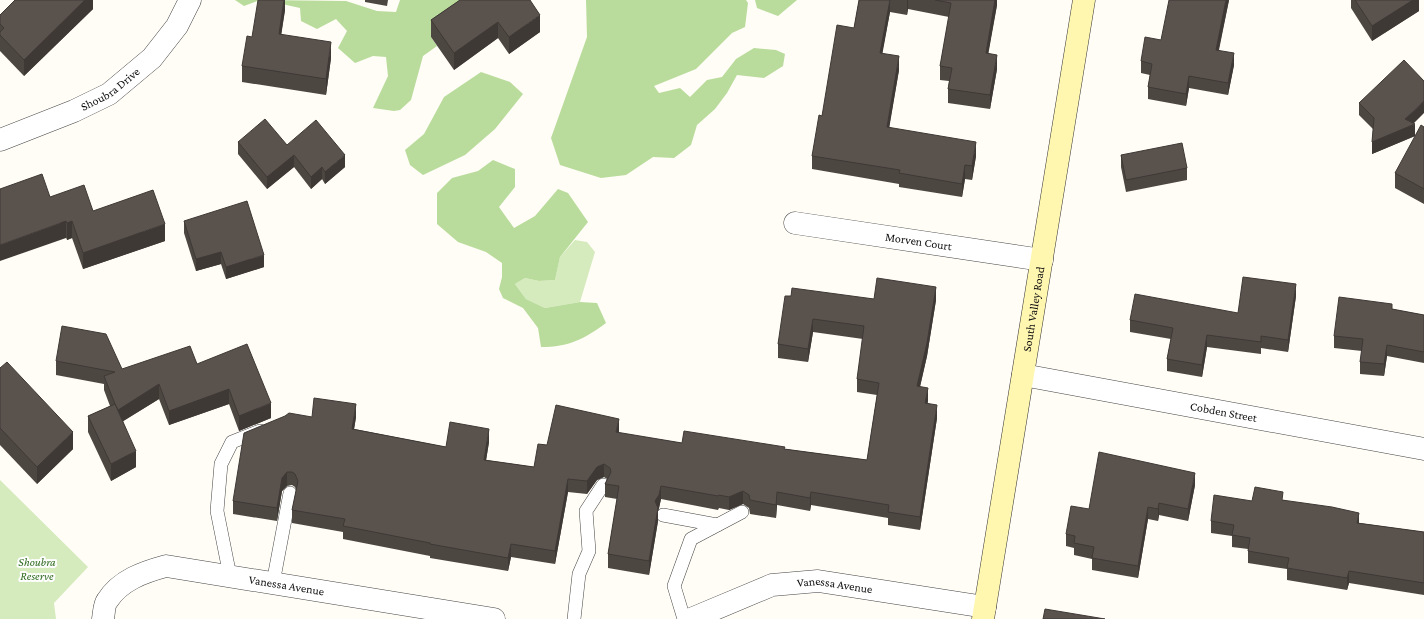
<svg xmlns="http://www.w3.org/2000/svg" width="1424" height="619" viewBox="0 0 1424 619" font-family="'Crimson Pro',serif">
	<rect width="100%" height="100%" fill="#fffdf5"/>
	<g fill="#d5ebbd">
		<path d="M575 240 587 242 595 252 580 302 545 308 526 299 515 284 525 278 539 281 555 280 560 257Z"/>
		<path d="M0 480 88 567 54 603 56 619H0Z"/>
	</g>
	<g fill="#b9dc9c">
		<path d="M235 0H260L244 6Z"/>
		<path d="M264 0 346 1 377 11 396 12 400 0H506L431 37 437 46 423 56 411 100 400 110 394 111 373 108 388 76 386 57 373 56 355 63 338 48 347 31 336 19 317 29 301 21 300 8Z"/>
		<path d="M586 0H746L748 3 745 27 732 33 696 69 654 86 659 93 680 88 690 97 707 80 722 77 736 59 754 48 776 50 785 54 783 66 764 78 737 75 727 93 715 109 697 125 691 145 674 158 653 157 626 175 601 178 560 165 551 138 587 37Z"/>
		<path d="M755 0H797L778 16 757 8Z"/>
		<path d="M481 72 510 82 523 94 495 129 465 155 423 175 410 165 405 150 424 134 444 97Z"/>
		<path d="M493 160 515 169V187L499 207 514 228 535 216 558 189 568 193 588 222 560 257 555 280 539 281 525 278 515 284 526 299 545 308 580 302 597 303 606 323C584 339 569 347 541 347L538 328 523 308 503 298 499 289 502 277V263L486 252 458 242 437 224V193L452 178 478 171Z"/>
	</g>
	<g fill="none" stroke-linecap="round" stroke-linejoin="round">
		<defs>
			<g id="service">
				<path d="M663 515 717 525"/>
				<path d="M230 576 217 511 221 464 232 442 260 431"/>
				<path d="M273 583 290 493"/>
				<path d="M574 619 579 574 589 551 586 511 603 485"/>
				<path d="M684 619 674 586 691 539 742 512"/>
			</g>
			<g id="minor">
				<path id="s1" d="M0 140 74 111 109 94 152 58 177 26 190 0"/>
				<path id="s2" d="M795 223 1042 260"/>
				<path id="s3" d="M1023 375 1424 449"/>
				<path id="s4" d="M103 619C104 613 104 605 107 601 120 580 144 572 166 566L494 619"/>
				<path id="s5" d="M691 619 772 585 818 581 985 607"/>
			</g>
			<g id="secondary">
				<path id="s6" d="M983 619 1084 0"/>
			</g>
		</defs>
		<use href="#service" stroke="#444" stroke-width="14"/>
		<use href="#minor" stroke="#444" stroke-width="23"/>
		<use href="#secondary" stroke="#333" stroke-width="23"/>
		<use href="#service" stroke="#fff" stroke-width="13"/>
		<use href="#minor" stroke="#fff" stroke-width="22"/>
		<use href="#secondary" stroke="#fff6b0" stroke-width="22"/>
	</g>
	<g fill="#4d4742">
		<path d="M93 0V9L24 76 0 51V15Z"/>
		<path d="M285 0V10L281 34 331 58 326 95 242 82V66L252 37Z"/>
		<path d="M365 0H388L387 6 365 2Z"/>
		<path d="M460 0 540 32 509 54 498 38 454 70 431 37V20Z"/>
		<path d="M859 0H997V5L988 53 997 69 990 109 948 103V89L949 81 940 80V66L949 17 908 9 907 15 890 12 882 53 899 70 889 127 976 156 972 180 965 179 962 197 899 187V184L812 169V156L822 116 854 28Z"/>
		<path d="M1229 0 1219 50 1234 65 1228 95 1189 88 1186 106 1148 99V87L1150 75 1141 73V61L1161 40Z"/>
		<path d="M1351 0H1419V11L1372 41 1351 8Z"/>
		<path d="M1359 103 1413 124 1415 136 1372 154 1373 129 1359 115Z"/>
		<path d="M1424 127V204L1395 188V173Z"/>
		<path d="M238 142 287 145 345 167 325 184 322 179 311 189 294 167 267 189 238 154Z"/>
		<path d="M1121 155 1187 168V180L1126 192 1121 167Z"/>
		<path d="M50 197 93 211 165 241 83 269 72 238 67 240Z"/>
		<path d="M184 221 264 267 226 279 221 264 196 271 184 233Z"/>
		<path d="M791 296 874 299 936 300 927 356 920 387 928 401 927 404 937 418 920 530 888 525V518L811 505 810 511 777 505 776 518 750 514 749 508 743 504 729 510 719 508 718 510 661 499 659 508 658 511V521L649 575 608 568V554L617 499 605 497V484L607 479 604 477 597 480 587 494 568 492 555 564 511 557 508 571 430 558V556L343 539V532L292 523V510L296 490 295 487 292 485 287 486 282 491 277 521 233 514V501L312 417H356L354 429 446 447 489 442 486 460 534 467 547 445 619 433 682 443 785 449 867 460 877 395 857 392V379L863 339 813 332 808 362 778 358V344Z"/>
		<path d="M1296 296 1288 352 1261 348V354L1207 347 1202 377 1167 371V359L1171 339 1130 332V320L1238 313Z"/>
		<path d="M1392 309 1424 315V363L1387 356 1384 376 1360 374V362L1362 351 1334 348V336Z"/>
		<path d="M56 361 122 369 197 364 271 418 239 431 229 404 169 425 159 399 123 421 136 467 111 481 88 432V416L110 406 104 390V384L56 375Z"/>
		<path d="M0 368 73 449 37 484 0 445Z"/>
		<path d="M1195 485 1188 521 1159 515 1158 521 1148 519 1138 578 1092 570V559L1074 555V548L1066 546V534L1089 509Z"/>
		<path d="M1283 500 1359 523 1424 532V595L1349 583 1347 590 1287 580V569L1248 563V549L1232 547V536L1211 533V521L1252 501Z"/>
	</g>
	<g fill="#3f3936">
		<path d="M85 0H93V9L24 76V60Z"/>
		<path d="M284 0H285V10L279 50V34Z"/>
		<path d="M890 0V12L880 67V53Z"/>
		<path d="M907 0H908V9L907 15Z"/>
		<path d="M995 0H997V5L986 67V53Z"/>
		<path d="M1226 0H1229L1216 62V50Z"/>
		<path d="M1413 0H1419V11L1372 41V26Z"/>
		<path d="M540 15V32L509 54V37Z"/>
		<path d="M498 22V38L454 70V53Z"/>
		<path d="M331 42V58L326 95V79Z"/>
		<path d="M1234 53V65L1228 95V83Z"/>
		<path d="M997 55V69L990 109V95Z"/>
		<path d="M899 56V70L887 141V127Z"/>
		<path d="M1189 76V88L1186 106V94Z"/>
		<path d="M1424 101V113L1410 127 1415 124V136L1372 154V142L1405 119Z"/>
		<path d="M976 142V156L972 180V166Z"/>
		<path d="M294 155V167L267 189V177Z"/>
		<path d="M345 155V167L325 184V172Z"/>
		<path d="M965 165V179L962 197V184Z"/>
		<path d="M322 167V179L311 189V177Z"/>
		<path d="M66 221V238L0 261V245Z"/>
		<path d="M72 221V238L67 240V223Z"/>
		<path d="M165 224V241L83 269V253Z"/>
		<path d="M221 252V264L196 271V259Z"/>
		<path d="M264 255V267L226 279V267Z"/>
		<path d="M1296 284V296L1288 352V340Z"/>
		<path d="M936 287V300L927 356 917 399V386Z"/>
		<path d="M813 319V332L808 362V349Z"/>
		<path d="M1207 335V347L1202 377V365Z"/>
		<path d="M1387 345V356L1384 376V364Z"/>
		<path d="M159 384V399L117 425V411Z"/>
		<path d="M928 388V401L925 417V403Z"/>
		<path d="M229 389V404L169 425V411Z"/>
		<path d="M271 403V418L239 431V416Z"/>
		<path d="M356 404V417L352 442V429Z"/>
		<path d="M937 405V418L920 530V517Z"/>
		<path d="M619 419V432L616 446V432Z"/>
		<path d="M489 429V442L484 473V460Z"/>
		<path d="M73 432V449L37 484V467Z"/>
		<path d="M136 451V467L111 481V464Z"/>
		<path d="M604 464V477L597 480 587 494V481L597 467Z"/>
		<path d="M287 472V486L282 491 277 521V508L282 478Z"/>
		<path d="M1195 473V485L1188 521V509Z"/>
		<path d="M568 479V492L555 564V551Z"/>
		<path d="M661 486V499L659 508 658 511V521L649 575V561L655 501Z"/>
		<path d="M743 491V504L729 510V497Z"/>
		<path d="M777 492V505L776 518V505Z"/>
		<path d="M811 492V505L810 511V498Z"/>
		<path d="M1159 503V515L1158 521V509Z"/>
		<path d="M1148 507V519L1138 578V566Z"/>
		<path d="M1359 513V525L1357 523Z"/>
		<path d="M511 544V557L508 571V558Z"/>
		<path d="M1349 571V583L1347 590V578Z"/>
	</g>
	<g fill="#5a524d" stroke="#3f3936">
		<path d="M15 0H85L24 60 0 35V32L4 28 0 24V15Z"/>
		<path d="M258 0H284L279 34 331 42 326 79 242 66 247 36 252 37Z"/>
		<path d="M460 0H530L540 15 509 37 498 22 454 53 431 20Z"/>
		<path d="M859 0H890L880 53 899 56 887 127 976 142 972 166 965 165 962 184 899 173 900 170 812 156 819 115 822 116 837 25 854 28Z"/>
		<path d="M935 0H995L986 53 997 55 990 95 948 89 952 68 940 66 951 3Z"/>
		<path d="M1169 0H1226L1216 50 1234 53 1228 83 1189 76 1186 94 1148 87 1152 64 1141 61 1145 37 1161 40Z"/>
		<path d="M1355 0H1413L1372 26Z"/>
		<path d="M1404 60 1424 81V101L1405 119 1415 124 1372 142 1374 118 1359 103Z"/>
		<path d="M265 119 287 145 316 120 345 155 325 172 322 167 311 177 294 155 267 177 238 142Z"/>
		<path d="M1421 125 1424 127V189L1395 173Z"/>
		<path d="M1182 143 1187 168 1126 180 1121 155Z"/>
		<path d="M42 174 50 197 84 185 93 211 153 190 165 224 83 253 72 221 67 223 66 221 0 245V189Z"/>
		<path d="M247 201 264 255 226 267 221 252 196 259 184 221Z"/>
		<path d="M1243 277 1296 284 1288 340 1261 336V342L1207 335 1202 365 1167 359 1173 328 1130 320 1135 294 1238 313Z"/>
		<path d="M877 278 936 287 927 343 917 386 928 388 925 403 937 405 920 517 888 512 889 505 811 492 810 498 777 492 776 505 750 500 749 495 743 491 729 497 719 495 718 496 661 486 659 495 655 501 658 508 649 561 608 554 619 486 605 484 611 472 610 468 604 464 597 467 587 481 568 479 555 551 511 544 508 558 430 544V543L343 526 345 519 292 510 298 481 295 474 292 472H287L282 478 277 508 233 501 244 433 285 416 289 413 312 417 314 398 356 404 352 429 446 447 450 422 489 429 484 460 534 467 538 444 547 445 556 405 619 419 616 432 682 443 684 431 785 447 784 449 867 460 879 383 857 379 864 326 813 319 808 349 778 344 785 296H791L792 288 874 299Z"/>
		<path d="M1339 297 1392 304V309L1424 315V352L1387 345 1384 364 1360 362 1363 339 1334 336Z"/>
		<path d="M62 326 106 334 122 369 190 346 197 364 247 344 271 403 239 416 229 389 169 411 159 384 118 410 115 404 104 376 115 372 56 361Z"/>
		<path d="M7 362 73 432 37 467 0 428V368Z"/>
		<path d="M115 404 136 451 111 464 88 416Z"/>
		<path d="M1099 452 1195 473 1188 509 1159 503 1158 509 1148 507 1138 566 1092 558 1094 547 1074 543 1075 536 1066 534 1071 506 1089 509Z"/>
		<path d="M1255 487 1283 492 1282 500 1332 507 1359 513 1357 523 1424 532V583L1349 571 1347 578 1287 568 1289 558 1248 551 1250 538 1232 535 1234 525 1211 521 1214 495 1252 501Z"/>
		<path d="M1045 609 1105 619H1043Z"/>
	</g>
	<g text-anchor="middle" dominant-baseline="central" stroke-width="4" stroke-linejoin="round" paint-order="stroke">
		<g font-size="12" fill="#111" stroke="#fff">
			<text stroke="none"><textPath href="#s1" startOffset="122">Shoubra Drive</textPath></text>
			<text stroke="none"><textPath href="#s2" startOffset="125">Morven Court</textPath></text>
			<text stroke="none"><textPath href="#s6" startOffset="314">South Valley Road</textPath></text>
			<text stroke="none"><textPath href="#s3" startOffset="204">Cobden Street</textPath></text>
			<text stroke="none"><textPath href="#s4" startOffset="211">Vanessa Avenue</textPath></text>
			<text stroke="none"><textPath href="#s5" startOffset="151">Vanessa Avenue</textPath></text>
		</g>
		<g font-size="12" font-style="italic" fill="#2f6b1f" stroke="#fff">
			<text x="37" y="562">Shoubra<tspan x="37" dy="14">Reserve</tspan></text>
		</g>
	</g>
</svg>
